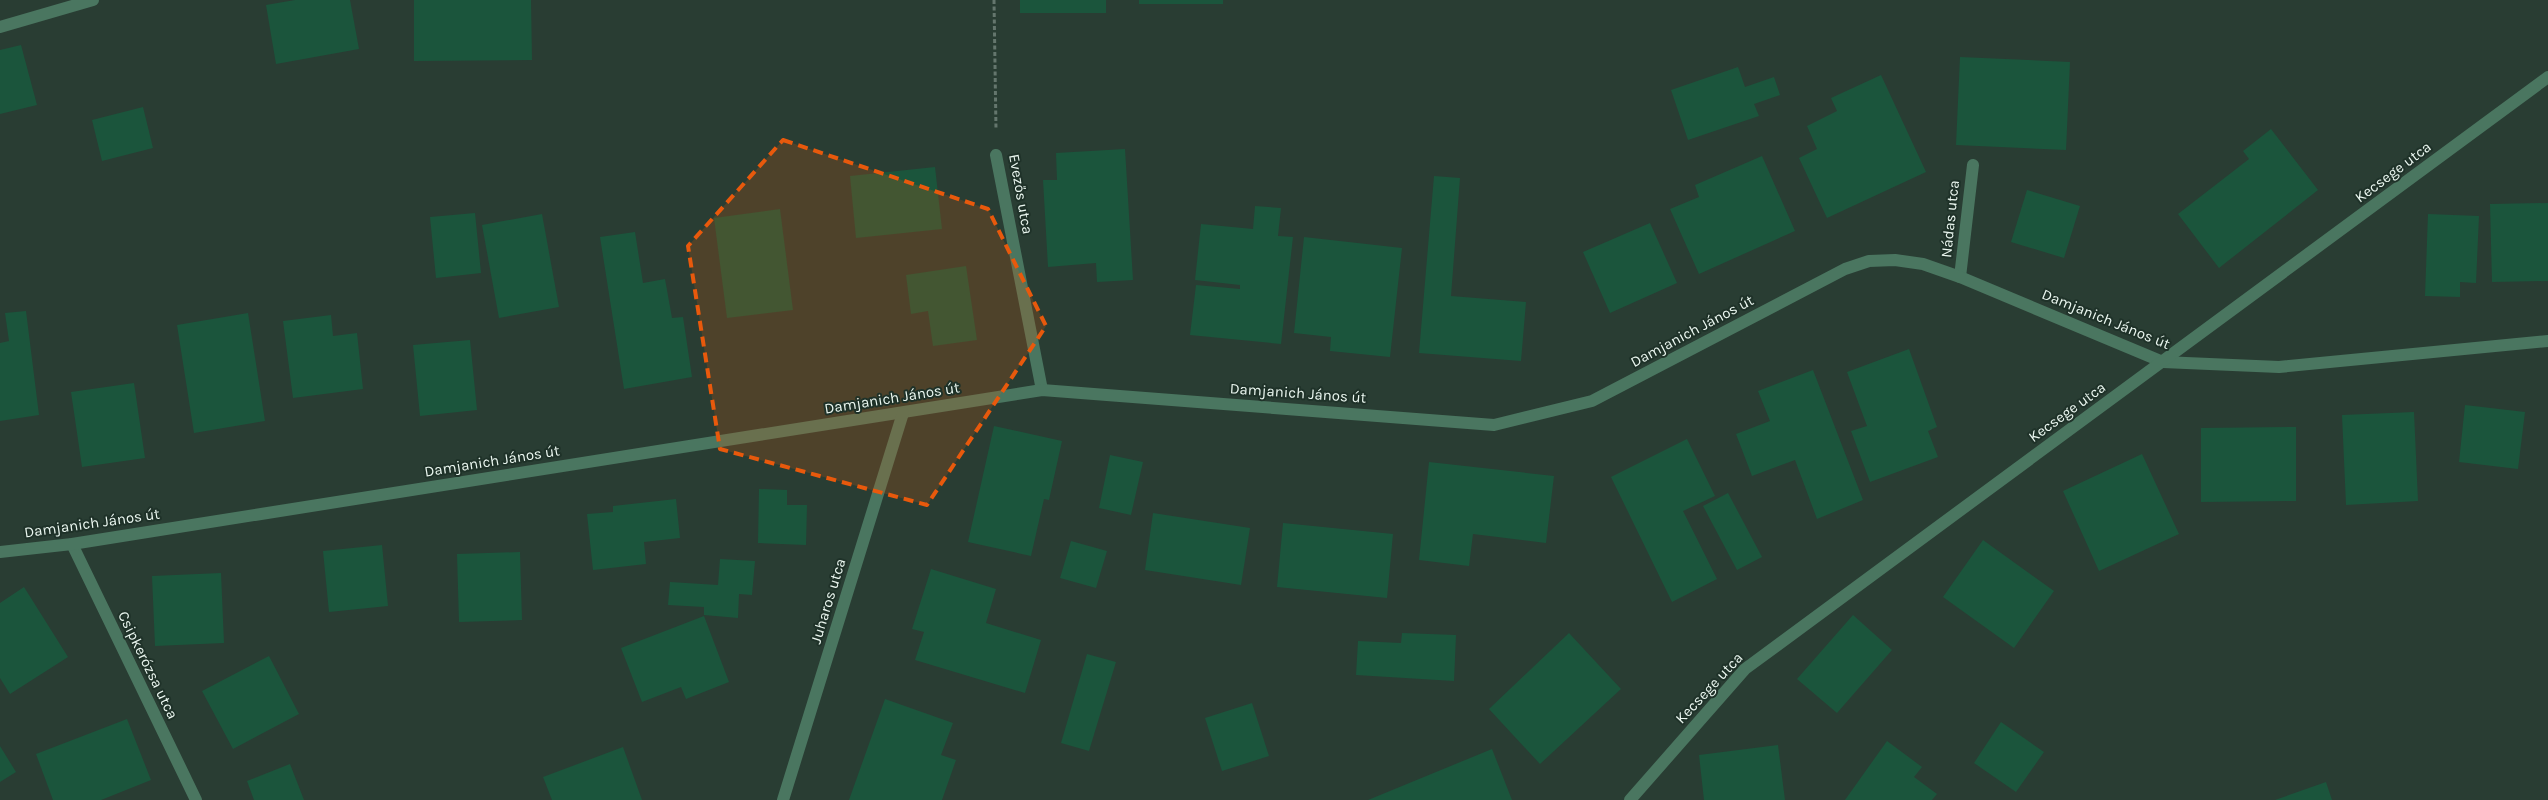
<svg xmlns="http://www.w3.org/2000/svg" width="2548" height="800" viewBox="0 0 2548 800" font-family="Karla,sans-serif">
	<rect width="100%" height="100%" fill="#293d33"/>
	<g fill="#1b553c">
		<path d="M295 0H350L359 49 276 64 266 5Z"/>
		<path d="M414 0H531L532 60 414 61Z"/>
		<rect x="1020" y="0" width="86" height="13"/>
		<rect x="1139" y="0" width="84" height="4"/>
		<path d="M21 45 37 105 0 114V50Z"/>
		<path d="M1960 57 2070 62 2066 150 1956 145Z"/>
		<path d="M1738 67 1745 87 1774 77 1780 95 1754 104 1759 116 1688 140 1671 90Z"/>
		<path d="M1881 75 1926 172 1827 218 1799 158 1817 149 1807 126 1837 111 1831 98Z"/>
		<path d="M143 107 153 148 102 161 92 120Z"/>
		<path d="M2271 129 2318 190 2219 268 2178 214 2249 159 2243 151Z"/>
		<path d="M1125 149 1133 280 1097 282 1096 263 1048 267 1043 180H1057L1056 153Z"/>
		<path d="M1762 156 1795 231 1699 274 1670 209 1699 197 1695 185Z"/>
		<path d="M935 167 942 229 856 238 850 176Z"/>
		<path d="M1434 176 1460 178 1451 296 1526 302 1521 361 1419 353Z"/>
		<path d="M2027 190 2080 206 2064 258 2011 242Z"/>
		<path d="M2548 203V281L2492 282 2490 204Z"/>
		<path d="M1255 206 1281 208 1278 236 1293 237 1281 344 1190 335 1196 285 1240 289V285L1195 280 1201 224 1253 229Z"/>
		<path d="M780 209 793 310 727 318 714 218Z"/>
		<path d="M475 213 481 273 436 278 430 217Z"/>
		<path d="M542 214 559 307 499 318 482 225Z"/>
		<path d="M2428 214 2479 216 2476 283 2460 282V297L2425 296Z"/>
		<path d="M1650 223 1677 283 1610 313 1583 252Z"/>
		<path d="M635 232 643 283 665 279 672 318 683 317 692 377 624 389 600 237Z"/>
		<path d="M1304 237 1402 248 1390 357 1330 351 1331 337 1294 333Z"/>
		<path d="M966 266 977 340 933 346 928 311 911 314 906 275Z"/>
		<path d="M26 311 39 415 0 421V343L9 341 5 313Z"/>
		<path d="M248 313 265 421 194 433 177 325Z"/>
		<path d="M331 315 333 336 357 333 363 389 293 398 283 321Z"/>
		<path d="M470 340 477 410 420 416 413 345Z"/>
		<path d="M1909 349 1937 427 1928 431 1938 457 1870 482 1851 431 1867 426 1847 372Z"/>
		<path d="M1813 370 1863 500 1817 519 1795 460 1752 476 1736 434 1770 421 1758 391Z"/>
		<path d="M134 383 145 458 82 467 71 392Z"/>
		<path d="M2465 405 2525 412 2518 469 2459 462Z"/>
		<path d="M2414 412 2418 501 2346 505 2342 415Z"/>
		<path d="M994 426 1062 441 1049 500 1044 499 1031 556 968 542Z"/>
		<path d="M2296 427V501L2201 502V428Z"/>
		<path d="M1687 439 1715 496 1683 511 1717 579 1672 602 1611 477Z"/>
		<path d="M2142 454 2179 534 2099 571 2063 491Z"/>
		<path d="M1110 455 1143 462 1131 515 1099 508Z"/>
		<path d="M1429 462 1554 476 1546 543 1473 534 1469 566 1419 560Z"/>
		<path d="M759 489 787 490V505H807L806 545 758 543Z"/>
		<path d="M1728 493 1762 557 1737 570 1703 506Z"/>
		<path d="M676 499 680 538 644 542 646 564 593 570 587 514 613 512V506Z"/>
		<path d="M1153 513 1250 528 1241 585 1145 570Z"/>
		<path d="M1283 523 1393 534 1387 598 1277 587Z"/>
		<path d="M1983 540 2054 591 2014 648 1943 597Z"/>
		<path d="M1071 541 1107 551 1096 588 1060 578Z"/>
		<path d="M382 545 388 606 329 612 323 551Z"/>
		<path d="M520 552 522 620 459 622 457 554Z"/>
		<path d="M720 559 755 561 752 595 739 594 738 618 704 615V607L668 605 670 582 718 585Z"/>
		<path d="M931 569 996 589 986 623 1041 640 1025 693 915 660 924 632 912 629Z"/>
		<path d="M221 573 224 643 155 646 152 576Z"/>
		<path d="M24 587 68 657 10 694 0 678V603Z"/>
		<path d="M1853 615 1892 650 1837 713 1797 679Z"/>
		<path d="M704 616 729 682 686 699 681 687 642 702 621 648Z"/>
		<path d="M1402 633 1456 635 1454 681 1356 675 1358 641 1401 643Z"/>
		<path d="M1569 633 1621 689 1540 764 1489 709Z"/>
		<path d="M1087 654 1116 662 1089 751 1061 743Z"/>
		<path d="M269 656 299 714 233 749 202 691Z"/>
		<path d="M885 699 953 723 941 755 956 760 942 800H849Z"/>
		<path d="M1252 703 1269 756 1222 771 1205 718Z"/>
		<path d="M127 719 151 780 101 800H53L36 754Z"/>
		<path d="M2001 722 2044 752 2016 792 1974 763Z"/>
		<path d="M1887 741 1922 767 1914 777 1937 794 1932 800H1845Z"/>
		<path d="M1778 745 1785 800H1704L1699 755Z"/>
		<path d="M0 746 16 772 0 782Z"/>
		<path d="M623 747 642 800H552L543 777Z"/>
		<path d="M1492 749 1512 800H1368Z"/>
		<path d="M290 764 304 800H254L247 781Z"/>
		<path d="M2326 782 2332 800H2275Z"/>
	</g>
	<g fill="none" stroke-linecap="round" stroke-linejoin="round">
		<path stroke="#64766d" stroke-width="3" stroke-dasharray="4 2.5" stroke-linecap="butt" d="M994 0 996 130"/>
		<g stroke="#4a7660" stroke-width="12">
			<path d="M0 27 93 0"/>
			<path d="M996 155 1042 390"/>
			<path d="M1960 277 1973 165"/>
			<path d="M72 544 196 800"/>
			<path d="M0 552 72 544 1042 390 1494 425 1592 401 1845 269 1869 261 1895 260 1923 264 1960 277 2163 362 2279 367 2548 341"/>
			<path d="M783 800 903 413"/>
			<path d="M1630 800 1745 669 2548 77"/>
		</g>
	</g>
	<path fill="#e8590c" fill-opacity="0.2" stroke="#e8590c" stroke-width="4" stroke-dasharray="10 6" stroke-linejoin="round" d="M783 140 988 209 1046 326 927 505 720 449 688 246Z"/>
	<g text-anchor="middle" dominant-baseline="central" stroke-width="4" stroke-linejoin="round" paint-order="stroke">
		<g font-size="15" fill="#ebf7f0" stroke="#1f3229">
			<text transform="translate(2393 172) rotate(-37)">Kecsege utca</text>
			<text transform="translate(1021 194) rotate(80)">Evezős utca</text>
			<text transform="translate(1950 219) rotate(-84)">Nádas utca</text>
			<text transform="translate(2106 319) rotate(22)">Damjanich János út</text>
			<text transform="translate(1692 331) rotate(-28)">Damjanich János út</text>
			<text transform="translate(1298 393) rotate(4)">Damjanich János út</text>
			<text transform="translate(892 398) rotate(-9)">Damjanich János út</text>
			<text transform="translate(2067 412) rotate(-36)">Kecsege utca</text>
			<text transform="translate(492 461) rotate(-9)">Damjanich János út</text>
			<text transform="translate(92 523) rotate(-8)">Damjanich János út</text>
			<text transform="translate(828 601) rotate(-73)">Juharos utca</text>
			<text transform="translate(148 665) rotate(64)">Csipkerózsa utca</text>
			<text transform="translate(1709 688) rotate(-47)">Kecsege utca</text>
		</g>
	</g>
</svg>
